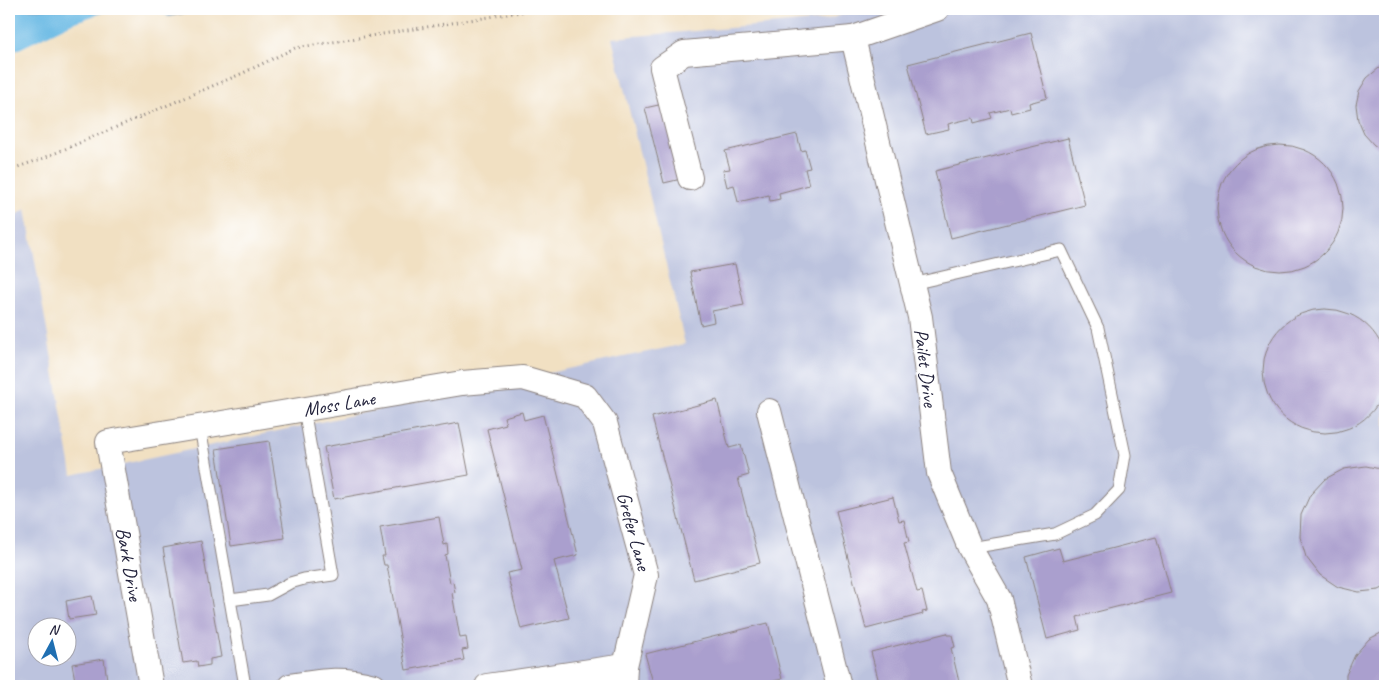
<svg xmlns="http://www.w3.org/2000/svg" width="1394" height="695" viewBox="0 0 1394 695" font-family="Caveat,sans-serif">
	<rect width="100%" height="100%" fill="#fff"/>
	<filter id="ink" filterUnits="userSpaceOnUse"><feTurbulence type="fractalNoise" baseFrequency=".02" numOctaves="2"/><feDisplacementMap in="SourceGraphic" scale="10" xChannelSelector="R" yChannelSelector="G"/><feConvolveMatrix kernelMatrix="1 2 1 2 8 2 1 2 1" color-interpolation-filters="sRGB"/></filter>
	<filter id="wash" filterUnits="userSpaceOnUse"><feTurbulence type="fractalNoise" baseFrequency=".0096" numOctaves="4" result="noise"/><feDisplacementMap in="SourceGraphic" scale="20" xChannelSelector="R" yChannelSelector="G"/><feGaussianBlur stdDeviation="1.12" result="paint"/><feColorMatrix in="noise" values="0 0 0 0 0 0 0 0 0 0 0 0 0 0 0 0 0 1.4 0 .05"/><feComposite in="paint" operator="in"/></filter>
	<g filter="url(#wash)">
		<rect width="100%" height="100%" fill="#f1e0c2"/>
		<path fill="#bcc3de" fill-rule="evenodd" d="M862 9H1385V686H9V220L26 209 72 475 685 344 612 38 825 20ZM38 628H68V658H38Z"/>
		<path fill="#69b9e4" stroke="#466e90" d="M9 9H203L111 29 9 67Z"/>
		<path fill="#f1e0c2" d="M113 9H156L169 17 157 22 112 31 9 70V54L70 24Z"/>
		<g id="blocks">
			<g fill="#aa9fce">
				<path d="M1031 33 1047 98 1029 103 1030 108 1011 113 1010 108 990 113 992 118 974 123 973 118 948 124 949 129 926 134 908 64Z"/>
				<path d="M1385 65V152L1374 145 1364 134 1358 120 1356 105 1359 91 1367 78 1379 68Z"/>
				<path d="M663 104 681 179 664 183 645 108Z"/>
				<path d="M797 134 801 151 805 150 810 168 805 169 809 185 779 193 780 199 770 201 769 195 738 202 734 185 727 187 723 170 730 169 725 151Z"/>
				<path d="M1068 138 1085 205 951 238 935 171Z"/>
				<circle cx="1280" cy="208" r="63"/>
				<path d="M735 264 744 305 712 311 714 322 701 325 690 272Z"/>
				<circle cx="1325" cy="371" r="62"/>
				<path d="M717 400 729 448 741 445 749 475 738 478 760 563 694 580 652 417Z"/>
				<path d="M522 412 524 420 543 415 578 555 554 561 569 618 521 629 507 573 522 570 487 429 506 424 504 417Z"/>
				<path d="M459 423 469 475 334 499 324 447Z"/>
				<path d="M269 441 285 538 231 546 216 449Z"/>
				<path d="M1366 466 1385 470V587L1379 590 1359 592 1338 587 1320 575 1306 557 1300 537 1301 515 1310 495 1325 479 1344 469Z"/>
				<path d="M893 497 899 521 904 520 909 542 904 543 917 592 922 591 927 611 922 612 923 614 866 629 836 511Z"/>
				<path d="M439 517 444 545 447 544 448 554 445 555 450 583 453 582 455 592 452 593 460 638 466 637 468 649 462 650 464 660 406 670 387 565H384L382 556H385L380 527Z"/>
				<path d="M1156 537 1171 593 1077 617 1080 630 1047 639 1026 557 1059 548 1063 561Z"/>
				<path d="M201 541 221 657 210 659V665L198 667 197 661 183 663 163 548Z"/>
				<path d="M92 596 96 615 69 619 66 601Z"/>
				<path d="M768 623 782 679 753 686H654L645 654Z"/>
				<path d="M1385 631V686H1346V675L1355 655 1369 639Z"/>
				<path d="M947 633 948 635H952L955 647 951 648 960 686H880L871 652Z"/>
				<path d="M104 659 108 686H76L72 664Z"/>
			</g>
		</g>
	</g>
	<g filter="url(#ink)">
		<use href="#blocks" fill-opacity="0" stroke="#8a817e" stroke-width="1"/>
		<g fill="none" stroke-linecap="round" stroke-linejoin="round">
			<defs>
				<g id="lane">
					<path d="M912 284 1061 250 1098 328 1125 455 1119 490 1095 515 1055 534 970 548"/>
					<path d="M200 427 245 686"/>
					<path d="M230 600 268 595 290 583 304 579 333 575 304 409"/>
				</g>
				<g id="street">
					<path id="s1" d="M853 38 920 317 939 473 970 548 999 599 1020 686"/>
					<path d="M690 178 662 68 684 53 853 38 937 9"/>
					<path d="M769 411 839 686"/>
					<path id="s2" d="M151 686 108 442 462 383 523 378 585 396 605 423 646 575 625 666 624 686"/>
					<path d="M290 686C322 681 342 677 374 686"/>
					<path d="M487 686 625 666"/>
				</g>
			</defs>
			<use href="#lane" stroke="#8a817e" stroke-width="13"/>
			<use href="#street" stroke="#8a817e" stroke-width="26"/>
			<path stroke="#8a817e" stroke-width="3" stroke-dasharray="1 4" stroke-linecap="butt" d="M9 170 44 158 243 73 295 48 539 9"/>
			<use href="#lane" stroke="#fff" stroke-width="11"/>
			<use href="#street" stroke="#fff" stroke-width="24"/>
		</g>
	</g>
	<g text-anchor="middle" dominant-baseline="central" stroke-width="4" stroke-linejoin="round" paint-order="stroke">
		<g font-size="20" fill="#22223b" stroke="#fff">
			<text stroke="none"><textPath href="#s1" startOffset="338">Pailet Drive</textPath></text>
			<text stroke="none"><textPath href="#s2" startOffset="482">Moss Lane</textPath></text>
			<text stroke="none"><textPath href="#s2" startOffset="878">Grefer Lane</textPath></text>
			<text transform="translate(129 564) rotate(80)">Bark Drive</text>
		</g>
	</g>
	<rect width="1394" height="695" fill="none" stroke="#fff" stroke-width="30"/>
	<g transform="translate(52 642) rotate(7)"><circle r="24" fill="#ffffff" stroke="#a7a7b1"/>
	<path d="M0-4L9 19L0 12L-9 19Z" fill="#1f6fb2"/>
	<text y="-8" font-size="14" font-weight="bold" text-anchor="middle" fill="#22223b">N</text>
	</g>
</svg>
